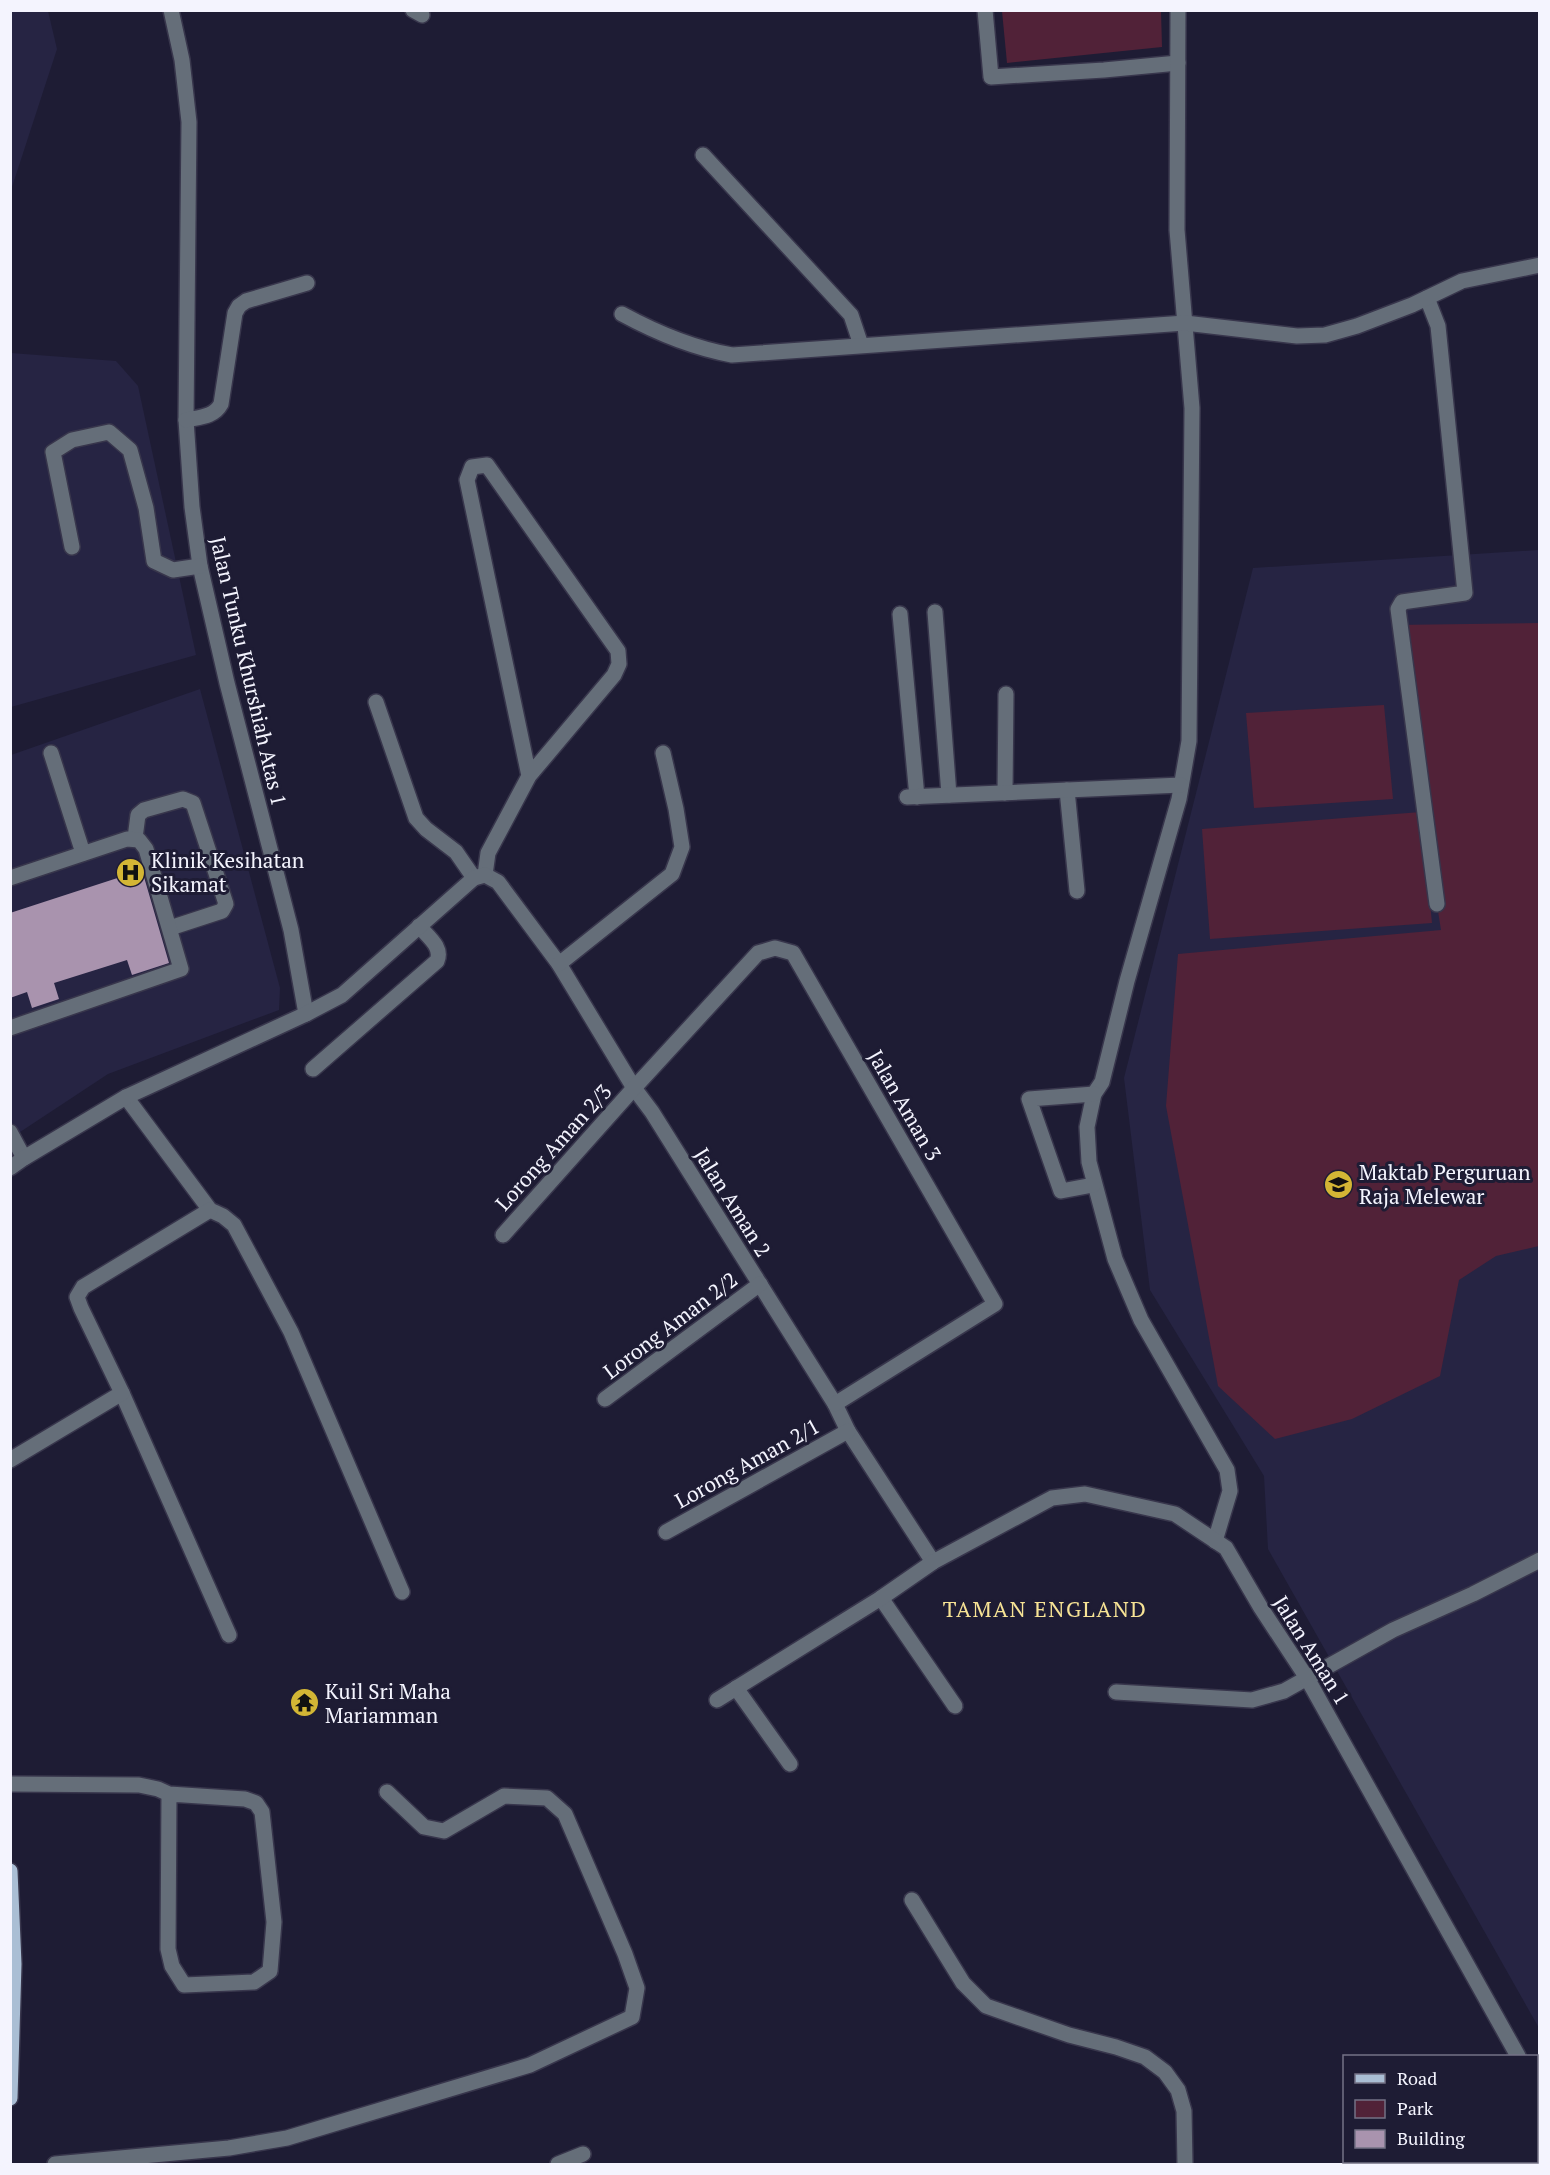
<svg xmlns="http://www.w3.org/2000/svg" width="1550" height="2175" viewBox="0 0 1550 2175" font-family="'PT Serif',serif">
	<rect width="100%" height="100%" fill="#1e1c34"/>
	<g fill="#262443">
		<path d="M11 10 48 11 57 49 11 190Z"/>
		<path d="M11 353 116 361 138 386 196 655 11 707Z"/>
		<path d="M1539 550V2028L1268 1549 1264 1476 1150 1290 1124 1078 1253 568Z"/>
		<path d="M200 689 280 988 279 1010 108 1074 11 1138V755Z"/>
	</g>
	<g fill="#512238">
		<path d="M1002 11H1161L1162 47 1007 63Z"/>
		<path d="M1539 623V1246L1496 1256 1459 1280 1440 1376 1352 1419 1275 1439 1218 1386 1166 1106 1178 954 1441 930 1393 625Z"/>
		<path d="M1384 705 1393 799 1254 808 1246 713Z"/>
		<path d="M1421 812 1432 923 1210 939 1202 829Z"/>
	</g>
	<path fill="#a993ae" d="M142 870 169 963 132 975 127 960 54 983 59 999 32 1008 27 992 10 998V913Z"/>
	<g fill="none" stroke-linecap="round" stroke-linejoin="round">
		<defs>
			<g id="minor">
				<path d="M171 10 182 60 189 122 186 420 192 507 200 566 227 683 291 930 306 1014"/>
				<path d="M413 10 422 15"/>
				<path d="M985 10 991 77 1104 70 1178 63"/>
				<path d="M1178 10 1177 230 1192 408 1189 741 1179 799 1127 981 1102 1082 1094 1094 1087 1127 1089 1162 1115 1259 1141 1320 1227 1470 1230 1491 1215 1541"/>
				<path d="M703 155 851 315 861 345"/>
				<path d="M1427 298 1438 326 1465 593 1402 602 1398 609 1437 904"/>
				<path d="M622 314C657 333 693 348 732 355L1185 323 1297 336 1325 335 1357 326 1412 305 1462 281 1540 265"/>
				<path d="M186 420C200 417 214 417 221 404L235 313 239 306 246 301 307 283"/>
				<path d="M72 547 53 452 72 440 109 432 130 450 146 508 154 561 173 570 200 566"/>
				<path d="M935 612 949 795"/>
				<path d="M900 614 917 797"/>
				<path d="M376 702 416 818 426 829 456 852 474 878"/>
				<path d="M51 753 83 853"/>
				<path d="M1067 790 1077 891"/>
				<path d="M1005 793 1006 694"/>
				<path d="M907 797 1181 785"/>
				<path d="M135 838 138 815 144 810 183 799 193 803 226 904 222 911 170 928"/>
				<path d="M485 875 488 853 529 776 614 675 619 664 618 651 487 465 472 467 467 480 529 776"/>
				<path d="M485 875 498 882 559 964 634 1088 652 1112 835 1404 848 1431 933 1562"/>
				<path d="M10 878 127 839 139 840 146 849 181 969 10 1028"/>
				<path d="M559 964 672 874 682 847 676 809 663 753"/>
				<path d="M313 1069 437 961C443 947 428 937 419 926"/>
				<path d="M126 1097 210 1210 223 1216 234 1225 291 1332 402 1592"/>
				<path d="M10 1132 24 1158"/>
				<path d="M10 1168 24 1158 126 1097 306 1014 342 995 474 878 485 875"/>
				<path d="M1093 1185 1061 1191 1029 1099 1094 1094"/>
				<path d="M503 1235 634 1088 758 953 775 948 793 953 995 1304 835 1404"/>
				<path d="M122 1393 229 1635"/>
				<path d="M605 1399 760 1284"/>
				<path d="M10 1460 122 1393 81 1308 77 1297 83 1287 210 1210"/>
				<path d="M666 1532 848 1431"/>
				<path d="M881 1598 955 1706"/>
				<path d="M736 1688 790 1764"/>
				<path d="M1116 1692 1252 1700 1284 1691 1393 1630 1473 1594 1540 1560"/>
				<path d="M717 1700 881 1598 933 1562 1052 1498 1085 1494 1175 1514 1226 1548 1261 1608 1307 1678 1518 2056"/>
				<path d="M10 1784 139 1785 158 1789 169 1794 245 1799 256 1803 262 1812 274 1922 270 1971 254 1982 184 1985 172 1966 168 1949 169 1794"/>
				<path d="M912 1900 963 1983 986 2006 1069 2035 1116 2047 1145 2057 1165 2072 1178 2090 1184 2111 1185 2164"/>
				<path d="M1536 2088 1540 2093"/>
				<path d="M55 2164 229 2148 287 2138 530 2065 632 2017 637 1988 625 1954 565 1814 547 1798 504 1796 444 1831 424 1827 387 1792"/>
				<path d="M558 2164 583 2154"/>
			</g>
			<g id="major">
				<path d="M10 1871 14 1964 10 2098"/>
				<path d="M1536 2072H1540"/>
				<path d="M1536 2150 1540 2148"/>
				<path d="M1512 2164 1517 2162"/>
			</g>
		</defs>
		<use href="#minor" stroke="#38364c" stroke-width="18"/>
		<use href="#major" stroke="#38364c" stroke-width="18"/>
		<use href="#minor" stroke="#656e79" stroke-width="15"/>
		<use href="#major" stroke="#aabed4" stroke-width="15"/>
	</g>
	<defs>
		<symbol id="hospital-disc" viewBox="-11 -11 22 22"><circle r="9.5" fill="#d3b635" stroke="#1e1c34"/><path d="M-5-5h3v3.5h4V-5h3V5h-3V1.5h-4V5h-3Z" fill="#111"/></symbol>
		<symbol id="university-disc" viewBox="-11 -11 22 22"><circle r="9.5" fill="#d3b635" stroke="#1e1c34"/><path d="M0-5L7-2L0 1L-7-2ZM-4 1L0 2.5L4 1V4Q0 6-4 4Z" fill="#111"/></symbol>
		<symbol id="temple-disc" viewBox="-11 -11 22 22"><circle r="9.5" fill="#d3b635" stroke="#1e1c34"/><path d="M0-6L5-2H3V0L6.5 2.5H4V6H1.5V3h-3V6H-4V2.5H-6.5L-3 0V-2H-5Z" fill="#111"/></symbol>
	</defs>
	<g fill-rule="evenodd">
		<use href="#hospital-disc" x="114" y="856" width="33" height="33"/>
		<use href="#university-disc" x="1322" y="1168" width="33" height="33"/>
		<use href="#temple-disc" x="288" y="1686" width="33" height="33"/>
	</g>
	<g text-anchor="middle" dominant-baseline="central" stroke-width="6" stroke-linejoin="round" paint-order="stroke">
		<g font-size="21" fill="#f4f4fe" stroke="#1e1c34">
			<text transform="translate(249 671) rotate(77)">Jalan Tunku Khurshiah Atas 1</text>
			<text transform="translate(905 1105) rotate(60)">Jalan Aman 3</text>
			<text transform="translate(553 1147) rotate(-48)">Lorong Aman 2/3</text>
			<text transform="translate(733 1202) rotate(58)">Jalan Aman 2</text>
			<text transform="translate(670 1325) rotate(-37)">Lorong Aman 2/2</text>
			<text transform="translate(747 1463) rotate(-29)">Lorong Aman 2/1</text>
			<text transform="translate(1312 1650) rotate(58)">Jalan Aman 1</text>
		</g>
		<g font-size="21" fill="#f4f4fe" stroke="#1e1c34" text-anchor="start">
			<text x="151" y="860">Klinik Kesihatan<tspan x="151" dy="24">Sikamat</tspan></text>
			<text x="1359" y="1172">Maktab Perguruan<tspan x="1359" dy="24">Raja Melewar</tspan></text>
			<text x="325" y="1691">Kuil Sri Maha<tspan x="325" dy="24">Mariamman</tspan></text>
		</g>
		<g font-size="22" letter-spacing="1.5" fill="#f7e395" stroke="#1e1c34">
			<text x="1045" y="1608">TAMAN ENGLAND</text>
		</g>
	</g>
	<rect width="1550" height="2175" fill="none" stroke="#f4f4fe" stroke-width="24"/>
	<rect x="1343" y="2055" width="195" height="108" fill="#1e1c34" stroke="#747285" stroke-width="1.5"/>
	<rect x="1355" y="2074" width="30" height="9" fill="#aabed4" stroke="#747285" stroke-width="1.5"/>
	<text x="1397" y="2085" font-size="18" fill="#f4f4fe">Road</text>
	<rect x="1355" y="2100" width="30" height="18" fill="#512238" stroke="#747285" stroke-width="1.5"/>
	<text x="1397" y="2115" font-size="18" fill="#f4f4fe">Park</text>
	<rect x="1355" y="2130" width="30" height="18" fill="#a993ae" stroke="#747285" stroke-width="1.5"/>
	<text x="1397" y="2145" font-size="18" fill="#f4f4fe">Building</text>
</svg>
